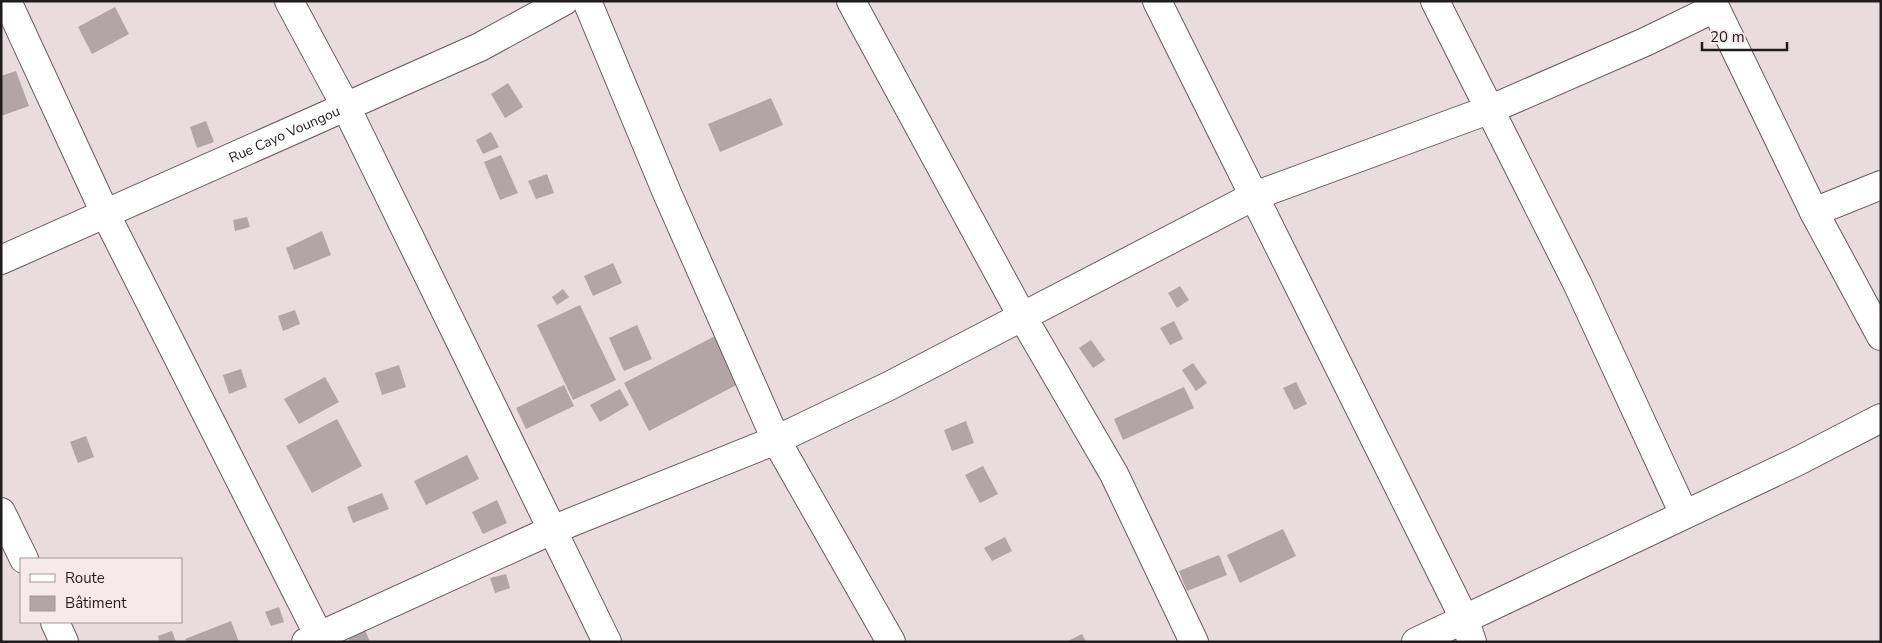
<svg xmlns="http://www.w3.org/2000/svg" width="1882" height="643" viewBox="0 0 1882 643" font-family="'Nunito Sans',sans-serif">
	<rect width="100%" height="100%" fill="#e8dcde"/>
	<g fill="#b1a5a7">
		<path d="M115 7 129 34 92 54 78 27Z"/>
		<path d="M16 71 29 106 1 116V76Z"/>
		<path d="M508 83 523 107 505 118 491 94Z"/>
		<path d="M771 98 783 125 720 152 708 124Z"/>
		<path d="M206 121 214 142 197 148 190 127Z"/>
		<path d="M491 132 499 147 483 154 476 140Z"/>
		<path d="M501 155 518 193 500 200 484 162Z"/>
		<path d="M547 174 554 193 536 199 528 181Z"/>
		<path d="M247 217 250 227 235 231 233 220Z"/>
		<path d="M322 231 331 255 294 270 286 248Z"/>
		<path d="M613 263 622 283 593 296 584 276Z"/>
		<path d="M1180 286 1189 300 1177 308 1168 293Z"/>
		<path d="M563 289 569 297 557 305 552 297Z"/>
		<path d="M580 305 616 380 573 400 537 325Z"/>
		<path d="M295 310 300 324 283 331 278 316Z"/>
		<path d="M1174 321 1183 339 1170 345 1160 328Z"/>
		<path d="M637 325 652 359 624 371 609 338Z"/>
		<path d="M719 334 744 381 649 431 624 383Z"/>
		<path d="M1091 340 1105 360 1093 368 1079 348Z"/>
		<path d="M1193 363 1207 383 1196 391 1182 370Z"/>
		<path d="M399 365 406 387 382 395 375 373Z"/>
		<path d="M241 369 247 387 229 394 223 375Z"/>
		<path d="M325 377 339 402 299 424 284 399Z"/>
		<path d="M1296 382 1307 404 1294 410 1283 388Z"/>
		<path d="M564 385 574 406 526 429 516 408Z"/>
		<path d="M1184 387 1194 408 1123 440 1114 419Z"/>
		<path d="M620 389 629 405 600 422 590 405Z"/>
		<path d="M337 419 362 466 312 493 286 446Z"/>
		<path d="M966 421 974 443 952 451 944 430Z"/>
		<path d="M86 436 94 457 78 463 70 442Z"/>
		<path d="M467 455 479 479 426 505 414 481Z"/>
		<path d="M983 466 998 494 980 503 965 475Z"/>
		<path d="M382 493 389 509 353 523 347 507Z"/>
		<path d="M497 500 507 523 483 534 472 512Z"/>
		<path d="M1283 529 1296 556 1240 583 1227 555Z"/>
		<path d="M1005 537 1012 551 992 561 984 548Z"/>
		<path d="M1219 555 1227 575 1187 591 1179 571Z"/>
		<path d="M506 574 510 588 495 593 490 578Z"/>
		<path d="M279 607 284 622 271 626 265 612Z"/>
		<path d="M231 621 239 642H187L185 639Z"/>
		<path d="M365 630 370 642H350L348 637Z"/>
		<path d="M172 631 176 642H159L158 636Z"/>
		<path d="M1082 634 1086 642H1066Z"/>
	</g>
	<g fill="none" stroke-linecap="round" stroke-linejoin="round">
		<defs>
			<g id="minor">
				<path d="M7 1 105 213 322 642"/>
				<path d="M289 1 346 107 607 642"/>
				<path d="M587 1 667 193 776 440 891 642"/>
				<path d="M851 1 1022 316 1114 474 1194 642"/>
				<path d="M1157 1 1464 618 1472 642"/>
				<path d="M1435 1 1577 283 1684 514"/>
				<path d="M1712 1 1814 212 1881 336"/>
				<path d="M1814 212 1881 185"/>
				<path id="s1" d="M1 260 480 47 564 1"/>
				<path d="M1 512 24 559"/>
				<path d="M55 622 64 642"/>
				<path d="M306 642 552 530 776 440 889 386 1254 196 1491 109 1645 42 1715 8"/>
				<path d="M1416 642 1798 461 1881 418"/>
			</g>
		</defs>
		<use href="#minor" stroke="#655a5c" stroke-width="30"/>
		<use href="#minor" stroke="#fff" stroke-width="28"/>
	</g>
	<g text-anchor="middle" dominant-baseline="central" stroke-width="4" stroke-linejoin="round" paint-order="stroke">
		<g font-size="14" fill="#201b1c" stroke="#f6e9ec">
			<text stroke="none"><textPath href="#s1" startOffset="310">Rue Cayo Voungou</textPath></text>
		</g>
	</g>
	<rect width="1882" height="643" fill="none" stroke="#201b1c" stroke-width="5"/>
	<rect x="20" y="558" width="162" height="65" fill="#f6e9ec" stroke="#a09799"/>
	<rect x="30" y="574" width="25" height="8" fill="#ffffff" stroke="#a09799"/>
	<text x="65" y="583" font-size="15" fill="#201b1c">Route</text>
	<rect x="30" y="596" width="25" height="15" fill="#b1a5a7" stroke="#a09799"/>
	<text x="65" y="608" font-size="15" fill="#201b1c">Bâtiment</text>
	<path d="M1702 42v8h85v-8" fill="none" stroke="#201b1c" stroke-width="2.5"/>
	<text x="1710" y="42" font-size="15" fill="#201b1c" stroke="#f6e9ec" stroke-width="4" paint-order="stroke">20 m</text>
</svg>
